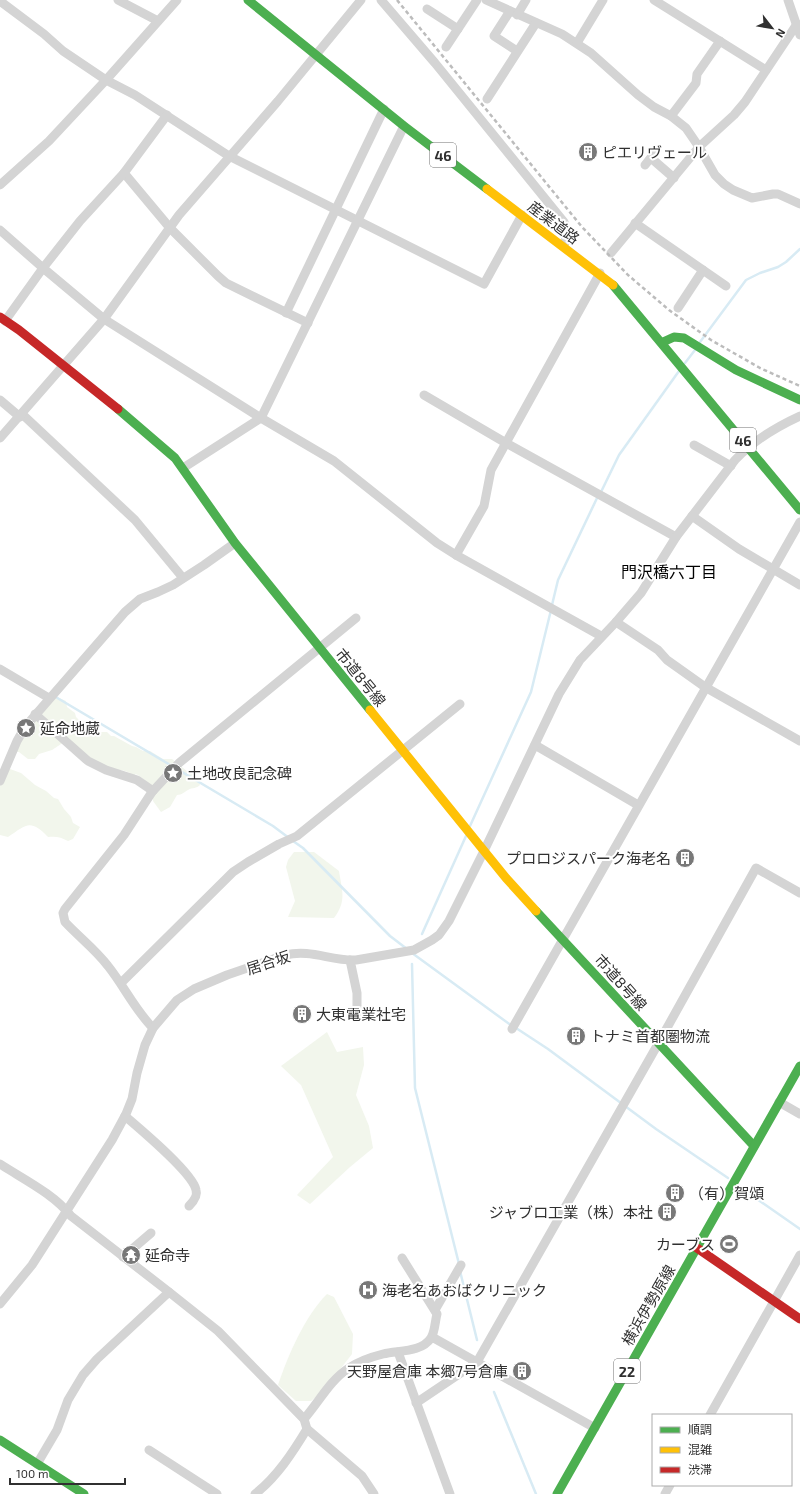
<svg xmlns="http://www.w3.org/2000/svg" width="800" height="1494" viewBox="0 0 800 1494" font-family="'Exo 2','Noto Sans JP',sans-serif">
	<rect width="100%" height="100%" fill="#fff"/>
	<g fill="#f2f6ec">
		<path d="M55 696 66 701 67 707 75 713 76 717 80 721 89 722 95 729 101 732H107L111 736H114L132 746 136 747 143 751H150L163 759H172L188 772 197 775 200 785C196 789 193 787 188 790 184 792 182 795 177 795L170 807 161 812 153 801V797L146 781 138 775 135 774V776L130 775V773C121 768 111 771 102 767L67 740 52 750 39 754 35 759H28L19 752H16L18 742Z"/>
		<path d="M10 769 21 773 35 785 46 791 54 798 58 799 64 809 71 817 73 823 80 827 73 839 68 841C61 837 56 836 48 837 30 818 26 825 8 837L0 835V772Z"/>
		<path d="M294 852H314L339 871C342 891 347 901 334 918L288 917 295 901 286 867 288 860Z"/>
		<path d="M327 1032 337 1052 363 1047 364 1065 356 1095 369 1126 373 1148 350 1167 310 1204 297 1195 333 1157 301 1085 281 1066Z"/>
		<path d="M327 1294 334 1297 353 1334 352 1354 324 1390 311 1401H296L278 1385C288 1355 305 1316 327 1294Z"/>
	</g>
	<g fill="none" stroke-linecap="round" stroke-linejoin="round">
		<g stroke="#d8ebf4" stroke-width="2.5">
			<path d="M700 342 746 280 760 273 778 267 786 262 800 249"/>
			<path d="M685 363 695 350"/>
			<path d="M601 492 619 455 679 371"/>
			<path d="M552 605 558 580 598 496"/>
			<path d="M54 696 273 826 289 838"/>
			<path d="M470 826 531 692 551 610"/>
			<path d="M293 841 303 848 390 936 407 949"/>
			<path d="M422 934 466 836"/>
			<path d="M412 953 512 1026"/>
			<path d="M412 964 415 1088 459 1264"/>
			<path d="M516 1028 548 1049 656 1129 728 1178"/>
			<path d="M741 1188 800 1229"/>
			<path d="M460 1271 477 1340"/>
			<path d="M494 1392 536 1494"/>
		</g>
		<g stroke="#d4d4d4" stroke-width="9">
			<path d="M118 0 158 21"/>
			<path d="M381 0 435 63 564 222 567 232 564 246"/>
			<path d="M486 0 562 34 591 53 638 95 654 107 671 116 686 128 699 147 715 175 724 184 733 190 752 198 773 194H778L800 204"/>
			<path d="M654 0 766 70"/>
			<path d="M788 0 800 35"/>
			<path d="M0 1 44 34 63 51 106 80 135 95 229 156 484 284 522 215"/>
			<path d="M427 9 458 29"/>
			<path d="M510 11 494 36 517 51"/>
			<path d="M517 15 526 0"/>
			<path d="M577 43 603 0"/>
			<path d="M446 47 477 0"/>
			<path d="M487 99 536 23"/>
			<path d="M671 116 696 83 697 74 720 41"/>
			<path d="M651 158 674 178"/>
			<path d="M645 165 657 150"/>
			<path d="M124 173 170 228 218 276 226 283 308 323"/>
			<path d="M0 185 49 141 106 80 177 0"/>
			<path d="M635 223 726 286"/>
			<path d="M0 230 43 268 80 221 124 173 167 115"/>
			<path d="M611 253 699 147 734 115 745 102 797 24"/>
			<path d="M678 308 703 270"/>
			<path d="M286 313 384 109"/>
			<path d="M5 321 43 268 104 319 261 418 334 461 437 543 456 555 601 636"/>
			<path d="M424 395 506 443 676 537"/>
			<path d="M0 400 20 417"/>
			<path d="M22 414 135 520 183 578"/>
			<path d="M0 438 104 319 179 215 278 101 361 0"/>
			<path d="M694 445 731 466"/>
			<path d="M183 468 261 418 404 126"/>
			<path d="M692 516 739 549 800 585"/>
			<path d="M456 555 484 506 491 470 600 273"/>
			<path d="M616 622 658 650 667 660 705 687 800 741"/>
			<path d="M0 669 49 698"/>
			<path d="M35 714 88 761 106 770 137 780 153 791"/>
			<path d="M535 745 638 805"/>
			<path d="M0 781 17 741 25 727 125 612 140 599 158 592 173 585 204 565 235 543"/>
			<path d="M350 960 357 993V1014"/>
			<path d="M121 983 233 872 248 862 279 844 297 836 460 704"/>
			<path d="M153 1028C135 1010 124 986 108 966 96 950 79 937 65 922L63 913 65 909 124 835 152 792 179 763 356 618"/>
			<path d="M512 1029 800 522"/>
			<path d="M779 1102 800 1114"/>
			<path d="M125 1116C140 1129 193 1173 196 1190 198 1196 193 1202 189 1206"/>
			<path d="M0 1164C23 1179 54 1194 71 1216L169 1292 218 1331 304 1419 307 1429 362 1476 374 1494"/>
			<path d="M123 1257 151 1233"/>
			<path d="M0 1304 32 1265 112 1140 126 1114 132 1099 137 1073 145 1045 153 1028 177 1000 194 989 227 975 285 955C312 949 330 961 356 960L414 950 432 940 439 935 449 921 484 851 559 694 580 660 616 622 641 593 676 537 735 460C753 441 776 427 800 416"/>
			<path d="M435 1310 461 1265"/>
			<path d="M432 1337 595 1428"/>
			<path d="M398 1352 450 1494"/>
			<path d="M416 1403 477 1362 658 1044 756 868 800 893"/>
			<path d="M710 1415 800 1255"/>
			<path d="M304 1419C319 1402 330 1380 349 1368 359 1361 371 1357 383 1354 398 1350 421 1353 431 1338 435 1332 435 1321 437 1314L402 1258"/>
			<path d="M149 1450 217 1494"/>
			<path d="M37 1464 57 1430 68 1400 83 1375 97 1359 169 1292"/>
			<path d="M255 1494C277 1477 293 1452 307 1429"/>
			<path d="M665 1494 670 1485"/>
		</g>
		<g stroke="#4caf50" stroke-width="9">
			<path d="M248 0 404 126 487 189"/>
			<path d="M613 285 800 510"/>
			<path d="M663 342 674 337 684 338 736 370 800 400"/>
			<path d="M118 409 175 458 235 543 370 710"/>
			<path d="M536 911 754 1146"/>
			<path d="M0 1440 84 1494"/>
			<path d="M557 1494 800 1066"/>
		</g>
		<g stroke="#ffc107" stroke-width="9">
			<path d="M487 189 613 285"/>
			<path d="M370 710 506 878 536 911"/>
		</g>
		<g stroke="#c62828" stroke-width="9">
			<path d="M0 317 19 330 118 409"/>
			<path d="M697 1248 800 1319"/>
		</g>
		<path stroke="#bcbcbc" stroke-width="2.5" stroke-dasharray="4 3" stroke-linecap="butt" d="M397 0 582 227 628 275 669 310 711 340 760 368 800 386"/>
	</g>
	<defs>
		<symbol id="building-disc" viewBox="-11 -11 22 22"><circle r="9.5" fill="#787878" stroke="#fff"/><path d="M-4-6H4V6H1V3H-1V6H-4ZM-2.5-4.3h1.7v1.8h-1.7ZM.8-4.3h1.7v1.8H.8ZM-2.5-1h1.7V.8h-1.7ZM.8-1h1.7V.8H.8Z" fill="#fff"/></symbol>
		<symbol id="sight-disc" viewBox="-11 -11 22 22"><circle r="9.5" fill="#787878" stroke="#fff"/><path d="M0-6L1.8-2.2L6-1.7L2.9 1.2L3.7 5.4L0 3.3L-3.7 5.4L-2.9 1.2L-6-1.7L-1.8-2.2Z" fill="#fff"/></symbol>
		<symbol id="stadium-disc" viewBox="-11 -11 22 22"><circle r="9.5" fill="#787878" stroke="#fff"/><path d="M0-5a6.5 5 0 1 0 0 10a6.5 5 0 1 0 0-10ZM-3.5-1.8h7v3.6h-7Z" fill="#fff"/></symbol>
		<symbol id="temple-disc" viewBox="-11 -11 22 22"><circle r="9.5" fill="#787878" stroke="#fff"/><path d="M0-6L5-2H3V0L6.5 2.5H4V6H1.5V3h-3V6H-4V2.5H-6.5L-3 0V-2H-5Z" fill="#fff"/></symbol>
		<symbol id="hospital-disc" viewBox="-11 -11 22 22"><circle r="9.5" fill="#787878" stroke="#fff"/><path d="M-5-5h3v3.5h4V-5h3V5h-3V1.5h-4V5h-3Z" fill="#fff"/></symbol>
	</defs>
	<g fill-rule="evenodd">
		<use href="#building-disc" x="577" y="141" width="22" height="22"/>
		<use href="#sight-disc" x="15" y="717" width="22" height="22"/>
		<use href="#sight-disc" x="162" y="762" width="22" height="22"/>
		<use href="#building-disc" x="674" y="847" width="22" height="22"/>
		<use href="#building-disc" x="291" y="1003" width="22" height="22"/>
		<use href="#building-disc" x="565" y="1025" width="22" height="22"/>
		<use href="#building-disc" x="664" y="1182" width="22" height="22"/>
		<use href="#building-disc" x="656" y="1201" width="22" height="22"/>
		<use href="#stadium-disc" x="718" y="1233" width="22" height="22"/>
		<use href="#temple-disc" x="120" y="1244" width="22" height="22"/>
		<use href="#hospital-disc" x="357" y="1279" width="22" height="22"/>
		<use href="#building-disc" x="511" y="1360" width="22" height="22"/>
	</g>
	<g text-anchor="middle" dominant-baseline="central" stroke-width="4" stroke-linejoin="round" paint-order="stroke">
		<g fill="#fff" stroke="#6e6e6e" stroke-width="1">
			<rect x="430" y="143" width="26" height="24" rx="3"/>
			<rect x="730" y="428" width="26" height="24" rx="3"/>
			<rect x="614" y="1359" width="26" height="24" rx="3"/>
		</g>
		<g font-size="14" font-weight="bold" fill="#303030">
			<text x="443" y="155">46</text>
			<text x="743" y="440">46</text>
			<text x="627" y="1371">22</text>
		</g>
		<g font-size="15" fill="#303030" stroke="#fff" text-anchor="start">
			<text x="602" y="152">ピエリヴェール</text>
			<text x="40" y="728">延命地蔵</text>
			<text x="187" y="773">土地改良記念碑</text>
			<text x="671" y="858" text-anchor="end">プロロジスパーク海老名</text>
			<text x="316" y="1014">大東電業社宅</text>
			<text x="590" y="1036">トナミ首都圏物流</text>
			<text x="689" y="1193">（有）賀頌</text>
			<text x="653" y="1212" text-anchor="end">ジャブロ工業（株）本社</text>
			<text x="715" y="1244" text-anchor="end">カーブス</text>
			<text x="145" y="1255">延命寺</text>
			<text x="382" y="1290">海老名あおばクリニック</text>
			<text x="508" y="1371" text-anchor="end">天野屋倉庫 本郷7号倉庫</text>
		</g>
		<g font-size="15" fill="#303030" stroke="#fff">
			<text transform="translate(554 222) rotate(37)">産業道路</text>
			<text transform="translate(361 677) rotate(51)">市道8号線</text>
			<text transform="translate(268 962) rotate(-18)">居合坂</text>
			<text transform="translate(621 982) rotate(48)">市道8号線</text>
			<text transform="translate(648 1305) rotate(-60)">横浜伊勢原線</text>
		</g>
		<g font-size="16" fill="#000" stroke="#fff">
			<text x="669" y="571">門沢橋六丁目</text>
		</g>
	</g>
	<rect x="652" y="1414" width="140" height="72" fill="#ffffff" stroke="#acacac"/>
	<rect x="660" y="1427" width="20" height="6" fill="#4caf50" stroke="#acacac"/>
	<text x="688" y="1434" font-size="12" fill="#303030">順調</text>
	<rect x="660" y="1447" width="20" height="6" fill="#ffc107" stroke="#acacac"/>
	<text x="688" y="1454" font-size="12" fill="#303030">混雑</text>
	<rect x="660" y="1467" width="20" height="6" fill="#c62828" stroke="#acacac"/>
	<text x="688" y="1474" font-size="12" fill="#303030">渋滞</text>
	<g transform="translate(772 28) rotate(121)" stroke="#ffffff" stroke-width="3" paint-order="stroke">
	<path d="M0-3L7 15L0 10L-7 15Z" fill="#303030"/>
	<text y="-6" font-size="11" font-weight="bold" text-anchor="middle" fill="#303030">N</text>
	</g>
	<path d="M10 1478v6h115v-6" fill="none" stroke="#303030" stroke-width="2"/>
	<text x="16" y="1478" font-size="12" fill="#303030" stroke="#ffffff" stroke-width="3" paint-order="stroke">100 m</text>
</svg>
